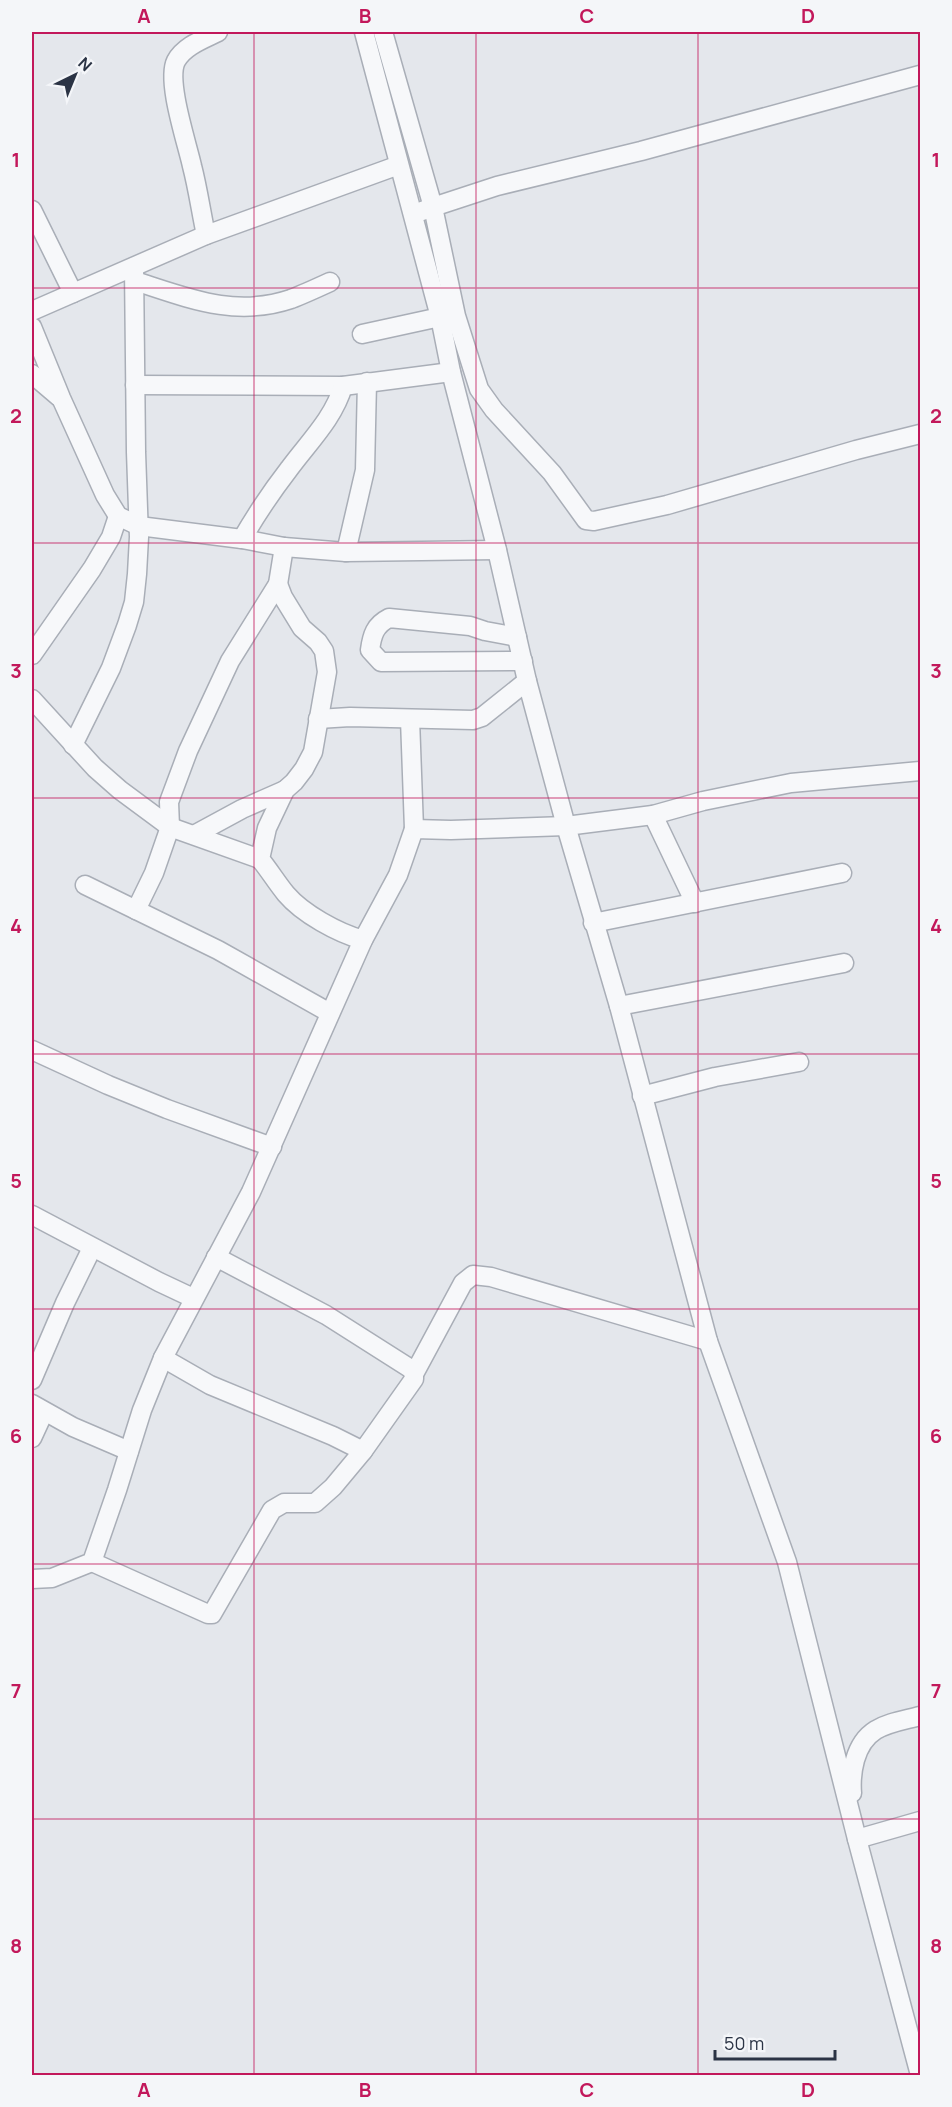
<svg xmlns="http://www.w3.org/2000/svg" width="952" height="2107" viewBox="0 0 952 2107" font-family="Manrope,sans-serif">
	<rect width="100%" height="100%" fill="#e4e7ec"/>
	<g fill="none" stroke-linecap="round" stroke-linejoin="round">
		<defs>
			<g id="minor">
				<path d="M364 32 440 317 451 372 497 550 527 681 566 826 619 1006 708 1341 787 1562 857 1839 920 2075"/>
				<path d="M383 32 433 207 422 211"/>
				<path d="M920 75 641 151 497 186 433 207 456 316 479 389 494 410 552 473 586 520 594 521 667 505 856 450 920 434"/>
				<path d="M32 210 73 293"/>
				<path d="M206 235C201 212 198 189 192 166 187 143 166 81 176 61 184 46 204 39 218 32"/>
				<path d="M135 281C188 298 235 318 291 299 304 294 317 288 330 282"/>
				<path d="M32 311 206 235 399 165"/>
				<path d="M32 327 61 398 105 495 118 516 139 526 242 539 284 547 346 552 497 550"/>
				<path d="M362 334 440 317"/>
				<path d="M32 374 59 397"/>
				<path d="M135 385 343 386 451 372"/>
				<path d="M242 539C256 515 272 491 289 469 308 443 334 418 343 386"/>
				<path d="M346 552 365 470 367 382"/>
				<path d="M278 584 283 597 302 628 318 642 324 651 327 672 313 752 304 769 294 782 285 790 267 828 260 859C269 870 277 883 286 894 303 914 338 933 363 940"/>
				<path d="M517 637 485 631 470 626 389 618C375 625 372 635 370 650L381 662 523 661"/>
				<path d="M32 655 92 569 111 537 118 516"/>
				<path d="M32 699 95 768 120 790 170 827 260 859"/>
				<path d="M318 719 350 717 473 720 482 717 527 681"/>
				<path d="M410 719 414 829"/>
				<path d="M73 745 111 668 127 625 134 602 137 574 139 537 136 452 134 267"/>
				<path d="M653 815 695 903"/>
				<path d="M194 835 242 809 285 790"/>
				<path d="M85 885 218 950 330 1013"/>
				<path d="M136 910 154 873 170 827 169 802 188 751 230 661 278 584 284 547"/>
				<path d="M593 923 842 873"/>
				<path d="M619 1006 844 963"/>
				<path d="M32 1050 108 1085 167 1109 272 1147"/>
				<path d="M642 1096 715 1077 799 1062"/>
				<path d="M32 1215 159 1282 193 1298"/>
				<path d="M216 1257 326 1315 411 1369 414 1374"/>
				<path d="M163 1358 210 1385 333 1436 363 1451"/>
				<path d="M32 1380 65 1303 92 1248"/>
				<path d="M32 1404 73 1427 129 1451"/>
				<path d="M32 1438 44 1412"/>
				<path d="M92 1562 208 1614H212L272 1510 284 1503H315L333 1487 363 1451 414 1379V1374L463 1283 473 1275 491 1277 708 1341"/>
				<path d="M32 1579 52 1578 92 1562 117 1490 142 1410 163 1358 251 1192 363 940 398 875 414 829 451 830 566 826 653 815 703 801 791 783 920 771"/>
				<path d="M852 1793C851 1781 852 1771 855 1760 865 1725 889 1724 920 1716"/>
				<path d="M857 1839 920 1821"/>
			</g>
		</defs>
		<use href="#minor" stroke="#a9aeb7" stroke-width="21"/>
		<use href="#minor" stroke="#f7f8fa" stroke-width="18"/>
	</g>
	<path fill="none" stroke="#c2185b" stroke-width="1.5" stroke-opacity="0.55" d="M254 32V2076M476 32V2076M698 32V2076M32 288H920M32 543H920M32 798H920M32 1054H920M32 1309H920M32 1564H920M32 1819H920"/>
	<rect width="952" height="2107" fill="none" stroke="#f4f6f9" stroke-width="66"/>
	<g transform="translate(75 75) rotate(43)" stroke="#f4f6f9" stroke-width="4.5" paint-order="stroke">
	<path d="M0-4.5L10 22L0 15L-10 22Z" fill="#2b3445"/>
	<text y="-9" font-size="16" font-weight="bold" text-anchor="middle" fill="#2b3445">N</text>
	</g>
	<path d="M715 2050v9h120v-9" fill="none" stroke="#2b3445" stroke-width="3"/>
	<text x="724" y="2050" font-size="18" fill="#2b3445" stroke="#f4f6f9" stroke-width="4.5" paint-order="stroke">50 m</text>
	<rect x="33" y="33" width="886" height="2041" fill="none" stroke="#c2185b" stroke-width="2"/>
	<g font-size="20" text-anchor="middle" font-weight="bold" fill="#c2185b">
		<text x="144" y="23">A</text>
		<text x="365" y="23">B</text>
		<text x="587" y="23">C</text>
		<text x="808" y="23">D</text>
		<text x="16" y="167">1</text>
		<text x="936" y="167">1</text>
		<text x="16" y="423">2</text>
		<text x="936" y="423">2</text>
		<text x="16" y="678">3</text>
		<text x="936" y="678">3</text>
		<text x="16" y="933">4</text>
		<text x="936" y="933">4</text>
		<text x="16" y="1188">5</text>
		<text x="936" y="1188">5</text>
		<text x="16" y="1443">6</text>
		<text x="936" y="1443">6</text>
		<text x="16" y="1698">7</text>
		<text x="936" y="1698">7</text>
		<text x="16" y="1953">8</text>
		<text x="936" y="1953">8</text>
		<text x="144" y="2097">A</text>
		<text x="365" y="2097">B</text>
		<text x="587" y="2097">C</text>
		<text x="808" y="2097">D</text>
	</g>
</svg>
